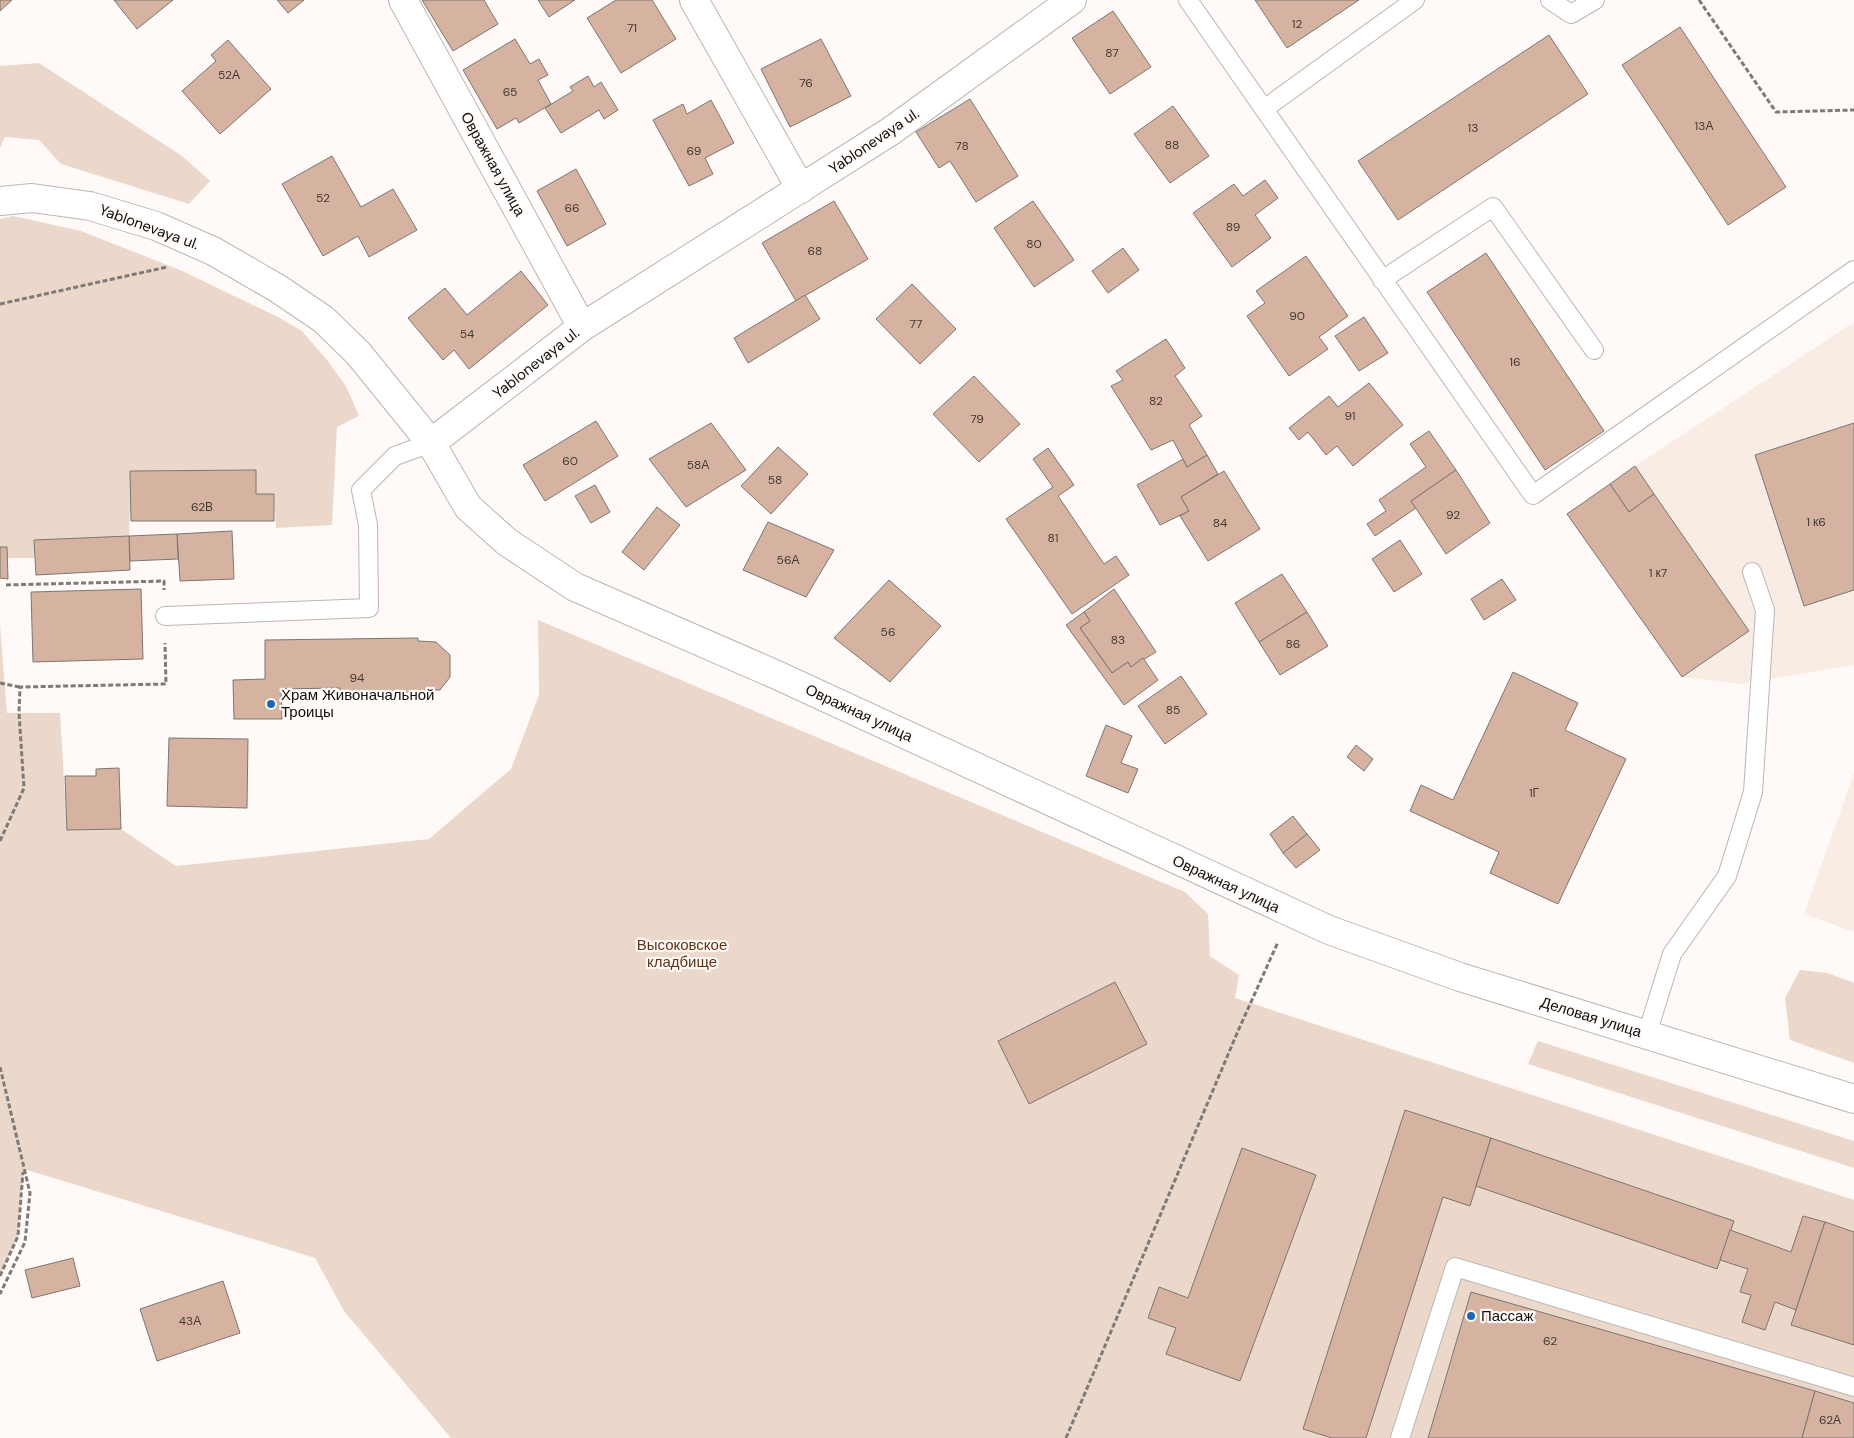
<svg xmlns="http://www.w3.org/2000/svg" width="1854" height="1438" viewBox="0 0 1854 1438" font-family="'DM Sans',sans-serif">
	<rect width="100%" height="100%" fill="#fffaf7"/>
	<g fill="#f9ece5">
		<path d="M1854 322V665L1741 684 1682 677 1567 514 1635 466Z"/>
		<path d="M1854 773V932L1804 914Z"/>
	</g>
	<g fill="#ecd7cb">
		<path d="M39 63 182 156 210 181 189 204 61 164 39 140 5 137 0 148V66Z"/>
		<path d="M13 216 81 231 180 270 278 317 302 331 327 360 346 386 359 416 337 427 332 525 276 528 274 494H256V470L131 471 129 536 34 540 35 558H7L0 547V219Z"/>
		<path d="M538 620 1185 892 1208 914 1210 956 1239 975 1235 998 1854 1200V1438H451L344 1311 315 1258 24 1169 18 1236 0 1276V625L7 713H60L67 830 121 829 176 866 429 839 511 769 539 695Z"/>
		<path d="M1800 970 1827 973 1854 983V1063L1790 1040 1785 998Z"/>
		<path d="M1538 1041 1854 1141V1168L1528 1064Z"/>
	</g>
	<g fill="#d5b3a0" stroke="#7b7673">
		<path d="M0 0H12L0 11Z"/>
		<path d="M114 0H173L137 29Z"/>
		<path d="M277 0H304L288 13Z"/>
		<path d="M422 0H484L498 24 453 51Z"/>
		<path d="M538 0H575L549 17Z"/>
		<path d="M616 0H652L676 39 621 73 587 18Z"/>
		<path d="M1255 0H1359L1287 48Z"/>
		<path d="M1113 11 1151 67 1110 94 1072 38Z"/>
		<path d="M1680 27 1786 187 1728 225 1622 65Z"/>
		<path d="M1549 35 1588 94 1398 220 1358 161Z"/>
		<path d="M515 39 530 64 539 59 548 75 538 80 551 104 519 123 516 118 497 129 463 70Z"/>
		<path d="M821 39 851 96 790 127 761 69Z"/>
		<path d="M228 40 271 89 220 134 182 91 216 61 211 55Z"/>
		<path d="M588 76 594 87 601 82 618 110 604 119 599 110 561 133 545 108 573 91 570 87Z"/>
		<path d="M970 99 1018 176 976 202 950 161 939 168 916 132Z"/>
		<path d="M711 100 734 143 705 158 713 174 689 186 653 120 683 104 687 114Z"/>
		<path d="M1173 106 1209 156 1170 183 1134 134Z"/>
		<path d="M332 156 361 207 393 189 417 230 369 257 358 236 323 256 282 184Z"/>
		<path d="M576 169 606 224 567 246 537 191Z"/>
		<path d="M1265 180 1278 198 1255 215 1271 238 1232 267 1193 213 1234 184 1243 196Z"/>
		<path d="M834 201 868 259 796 301 762 243Z"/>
		<path d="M1033 201 1074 260 1034 287 994 228Z"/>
		<path d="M1123 248 1139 270 1108 293 1092 271Z"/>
		<path d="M1486 253 1604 431 1545 470 1427 292Z"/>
		<path d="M1306 256 1348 316 1319 337 1328 349 1289 376 1247 316 1265 303 1256 291Z"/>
		<path d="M521 271 548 305 469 369 454 350 443 360 408 318 445 288 467 315Z"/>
		<path d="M912 284 956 329 920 364 876 319Z"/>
		<path d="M805 295 820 319 748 363 734 338Z"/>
		<path d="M1364 317 1388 353 1359 371 1335 336Z"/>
		<path d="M1166 339 1185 368 1175 376 1202 416 1189 425 1207 455 1187 467 1173 440 1151 450 1111 386 1123 380 1116 371Z"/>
		<path d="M974 376 1020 424 979 462 933 414Z"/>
		<path d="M1369 383 1403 425 1353 466 1337 446 1326 455 1308 432 1299 440 1289 428 1329 396 1338 407Z"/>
		<path d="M596 421 618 456 545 501 523 465Z"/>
		<path d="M711 423 746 470 686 507 649 459Z"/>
		<path d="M1854 423V590L1804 606 1755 455Z"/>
		<path d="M1429 431 1456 470 1411 501 1416 508 1375 536 1367 524 1386 511 1379 500 1426 467 1410 444Z"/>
		<path d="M778 447 808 474 771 514 741 486Z"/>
		<path d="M1048 448 1074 485 1058 496 1104 564 1116 556 1129 575 1072 614 1006 519 1053 487 1033 459Z"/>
		<path d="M1207 455 1218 474 1181 497 1189 511 1160 525 1137 485 1183 459 1187 467Z"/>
		<path d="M1635 466 1654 494 1629 512 1610 484Z"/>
		<path d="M256 470V494H274V521H131L130 471Z"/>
		<path d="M1456 470 1490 523 1446 554 1411 501Z"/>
		<path d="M1224 471 1260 529 1208 561 1180 516 1189 511 1181 497Z"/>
		<path d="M1610 484 1629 512 1654 494 1749 631 1682 677 1567 514Z"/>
		<path d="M595 485 610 512 591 523 575 496Z"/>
		<path d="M657 507 680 525 644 570 622 552Z"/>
		<path d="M768 522 834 550 806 597 743 570Z"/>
		<path d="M232 531 234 579 180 581 177 534Z"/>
		<path d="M177 534 178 559 130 561 129 536Z"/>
		<path d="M129 536 130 570 36 575 34 540Z"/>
		<path d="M1400 540 1422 574 1394 592 1372 559Z"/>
		<path d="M0 547H7L8 579 0 578Z"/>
		<path d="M1282 574 1307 612 1259 642 1235 603Z"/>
		<path d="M1502 579 1516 600 1484 620 1471 599Z"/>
		<path d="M889 580 941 626 890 682 834 638Z"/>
		<path d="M141 589 143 659 33 662 31 592Z"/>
		<path d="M1114 589 1156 652 1131 667 1128 662 1112 673 1080 628 1090 621 1084 612Z"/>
		<path d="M1084 612 1090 621 1080 628 1112 673 1128 662 1131 667 1143 658 1158 680 1124 705 1066 625Z"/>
		<path d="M1307 612 1328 646 1280 675 1259 642Z"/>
		<path d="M418 638V641L436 642 450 655V677L440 690H424V697L340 698V688L281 689 282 719H234L233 680 265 679V640Z"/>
		<path d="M1513 672 1578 703 1565 730 1626 759 1558 904 1490 873 1499 852 1410 811 1421 785 1453 800Z"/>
		<path d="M1181 676 1207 714 1165 744 1138 706Z"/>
		<path d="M1106 725 1132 736 1121 763 1138 769 1128 793 1086 776Z"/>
		<path d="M169 738 248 739 247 808 167 806Z"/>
		<path d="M1356 745 1373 759 1364 771 1347 757Z"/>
		<path d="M119 768 121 829 67 830 65 776H96V769Z"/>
		<path d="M1293 816 1307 834 1283 853 1270 834Z"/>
		<path d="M1307 834 1320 850 1296 868 1283 853Z"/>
		<path d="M1115 982 1147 1044 1029 1104 998 1041Z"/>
		<path d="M1405 1110 1491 1138 1470 1206 1443 1197 1366 1438H1332L1303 1429Z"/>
		<path d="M1491 1138 1734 1221 1717 1269 1476 1186Z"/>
		<path d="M1242 1148 1316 1175 1240 1381 1166 1354 1176 1328 1148 1318 1159 1287 1188 1298Z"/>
		<path d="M1803 1216 1825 1222 1796 1310 1775 1302 1765 1330 1742 1322 1751 1295 1740 1292 1748 1269 1720 1260 1730 1230 1791 1252Z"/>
		<path d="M1825 1222 1854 1232V1345L1791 1325Z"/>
		<path d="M73 1258 80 1286 32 1298 25 1270Z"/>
		<path d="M223 1281 240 1333 157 1361 140 1309Z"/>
		<path d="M1471 1292 1815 1391 1802 1438H1428Z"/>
		<path d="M1815 1391 1854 1403V1438H1802Z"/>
	</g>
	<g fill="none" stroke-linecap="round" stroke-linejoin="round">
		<defs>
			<g id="service">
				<path d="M1188 0 1533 495 1854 270"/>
				<path d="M1550 0 1571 14 1595 0"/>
				<path d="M1264 109 1415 0"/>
				<path d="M1382 280 1493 207 1594 350"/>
				<path d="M165 616 369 608 368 525 361 490 395 456 431 443"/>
				<path d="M1647 1034 1672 954 1727 876 1753 792 1765 610 1752 572"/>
				<path d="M1400 1438 1455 1267 1854 1387"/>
			</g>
			<g id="minor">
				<path d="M403 0 582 327"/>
				<path d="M694 0 801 189"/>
			</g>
			<g id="tertiary">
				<path d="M0 201 32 198 90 206 156 226 213 251 277 288 323 319 358 353 431 443 468 507 507 542 575 587 779 676 1329 930 1460 977 1854 1099"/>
				<path d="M431 443 582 327 891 131 1072 0"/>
			</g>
		</defs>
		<use href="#service" stroke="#bcb6b3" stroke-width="20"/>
		<use href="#minor" stroke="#bcb6b3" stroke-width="30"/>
		<use href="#tertiary" stroke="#bcb6b3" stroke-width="30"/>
		<g stroke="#7d7a78" stroke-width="3" stroke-dasharray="5 2.5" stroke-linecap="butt">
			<path d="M1699 0 1776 112 1854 110"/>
			<path d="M0 304 167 267"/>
			<path d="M6 585 164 581V590"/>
			<path d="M0 683 20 687"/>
			<path d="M0 841 24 788 19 713 20 687 166 684 165 643"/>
			<path d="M0 1067 30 1193 25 1242 0 1294"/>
			<path d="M0 1276 18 1236 23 1172"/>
			<path d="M1066 1438 1238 1031 1278 942"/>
		</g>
		<use href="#service" stroke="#fff" stroke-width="18"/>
		<use href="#minor" stroke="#fff" stroke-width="28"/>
		<use href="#tertiary" stroke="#fff" stroke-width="28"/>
	</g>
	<g fill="#1e67b6" stroke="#fffaf7" stroke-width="2">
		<circle cx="271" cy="704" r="5"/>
		<circle cx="1471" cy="1316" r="5"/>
	</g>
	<g text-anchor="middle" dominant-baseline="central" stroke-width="4.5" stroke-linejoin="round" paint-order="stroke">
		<g font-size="12" fill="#433933">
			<text x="1297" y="24">12</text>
			<text x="632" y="28">71</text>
			<text x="1112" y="53">87</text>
			<text x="229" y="75">52А</text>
			<text x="806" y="83">76</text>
			<text x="510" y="92">65</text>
			<text x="1704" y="126">13А</text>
			<text x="1473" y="128">13</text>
			<text x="1172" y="145">88</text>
			<text x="962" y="146">78</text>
			<text x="694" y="151">69</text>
			<text x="323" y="198">52</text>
			<text x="572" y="208">66</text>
			<text x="1233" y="227">89</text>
			<text x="1034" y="244">80</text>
			<text x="815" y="251">68</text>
			<text x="1297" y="316">90</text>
			<text x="916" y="324">77</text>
			<text x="467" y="334">54</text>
			<text x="1515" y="362">16</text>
			<text x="1156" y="401">82</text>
			<text x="1350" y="416">91</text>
			<text x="977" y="419">79</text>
			<text x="570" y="461">60</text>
			<text x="698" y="465">58А</text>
			<text x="775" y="480">58</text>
			<text x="202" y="507">62В</text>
			<text x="1453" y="515">92</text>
			<text x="1816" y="522">1 к6</text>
			<text x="1220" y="523">84</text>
			<text x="1053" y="538">81</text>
			<text x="788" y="560">56А</text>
			<text x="1658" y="573">1 к7</text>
			<text x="888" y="632">56</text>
			<text x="1118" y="640">83</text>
			<text x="1293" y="644">86</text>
			<text x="357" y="678">94</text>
			<text x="1173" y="710">85</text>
			<text x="1534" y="793">1Г</text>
			<text x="190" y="1321">43А</text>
			<text x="1550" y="1341">62</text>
			<text x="1830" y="1420">62А</text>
		</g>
		<g font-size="15" fill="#12100f" stroke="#fffaf7">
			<text transform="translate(874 141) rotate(-34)">Yablonevaya ul.</text>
			<text transform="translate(493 164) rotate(61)">Овражная улица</text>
			<text transform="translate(149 227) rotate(20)">Yablonevaya ul.</text>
			<text transform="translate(536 363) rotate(-38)">Yablonevaya ul.</text>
			<text transform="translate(859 713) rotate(25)">Овражная улица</text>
			<text transform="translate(1226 884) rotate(25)">Овражная улица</text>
			<text transform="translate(1591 1017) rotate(17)">Деловая улица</text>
		</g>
		<g font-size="15" fill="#12100f" stroke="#fffaf7" text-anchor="start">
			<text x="281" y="695">Храм Живоначальной<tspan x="281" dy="17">Троицы</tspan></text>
			<text x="1481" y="1316">Пассаж</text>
		</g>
		<g font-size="15" fill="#613316" stroke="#fffaf7">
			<text x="682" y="945">Высоковское<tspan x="682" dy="17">кладбище</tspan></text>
		</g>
	</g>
</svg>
